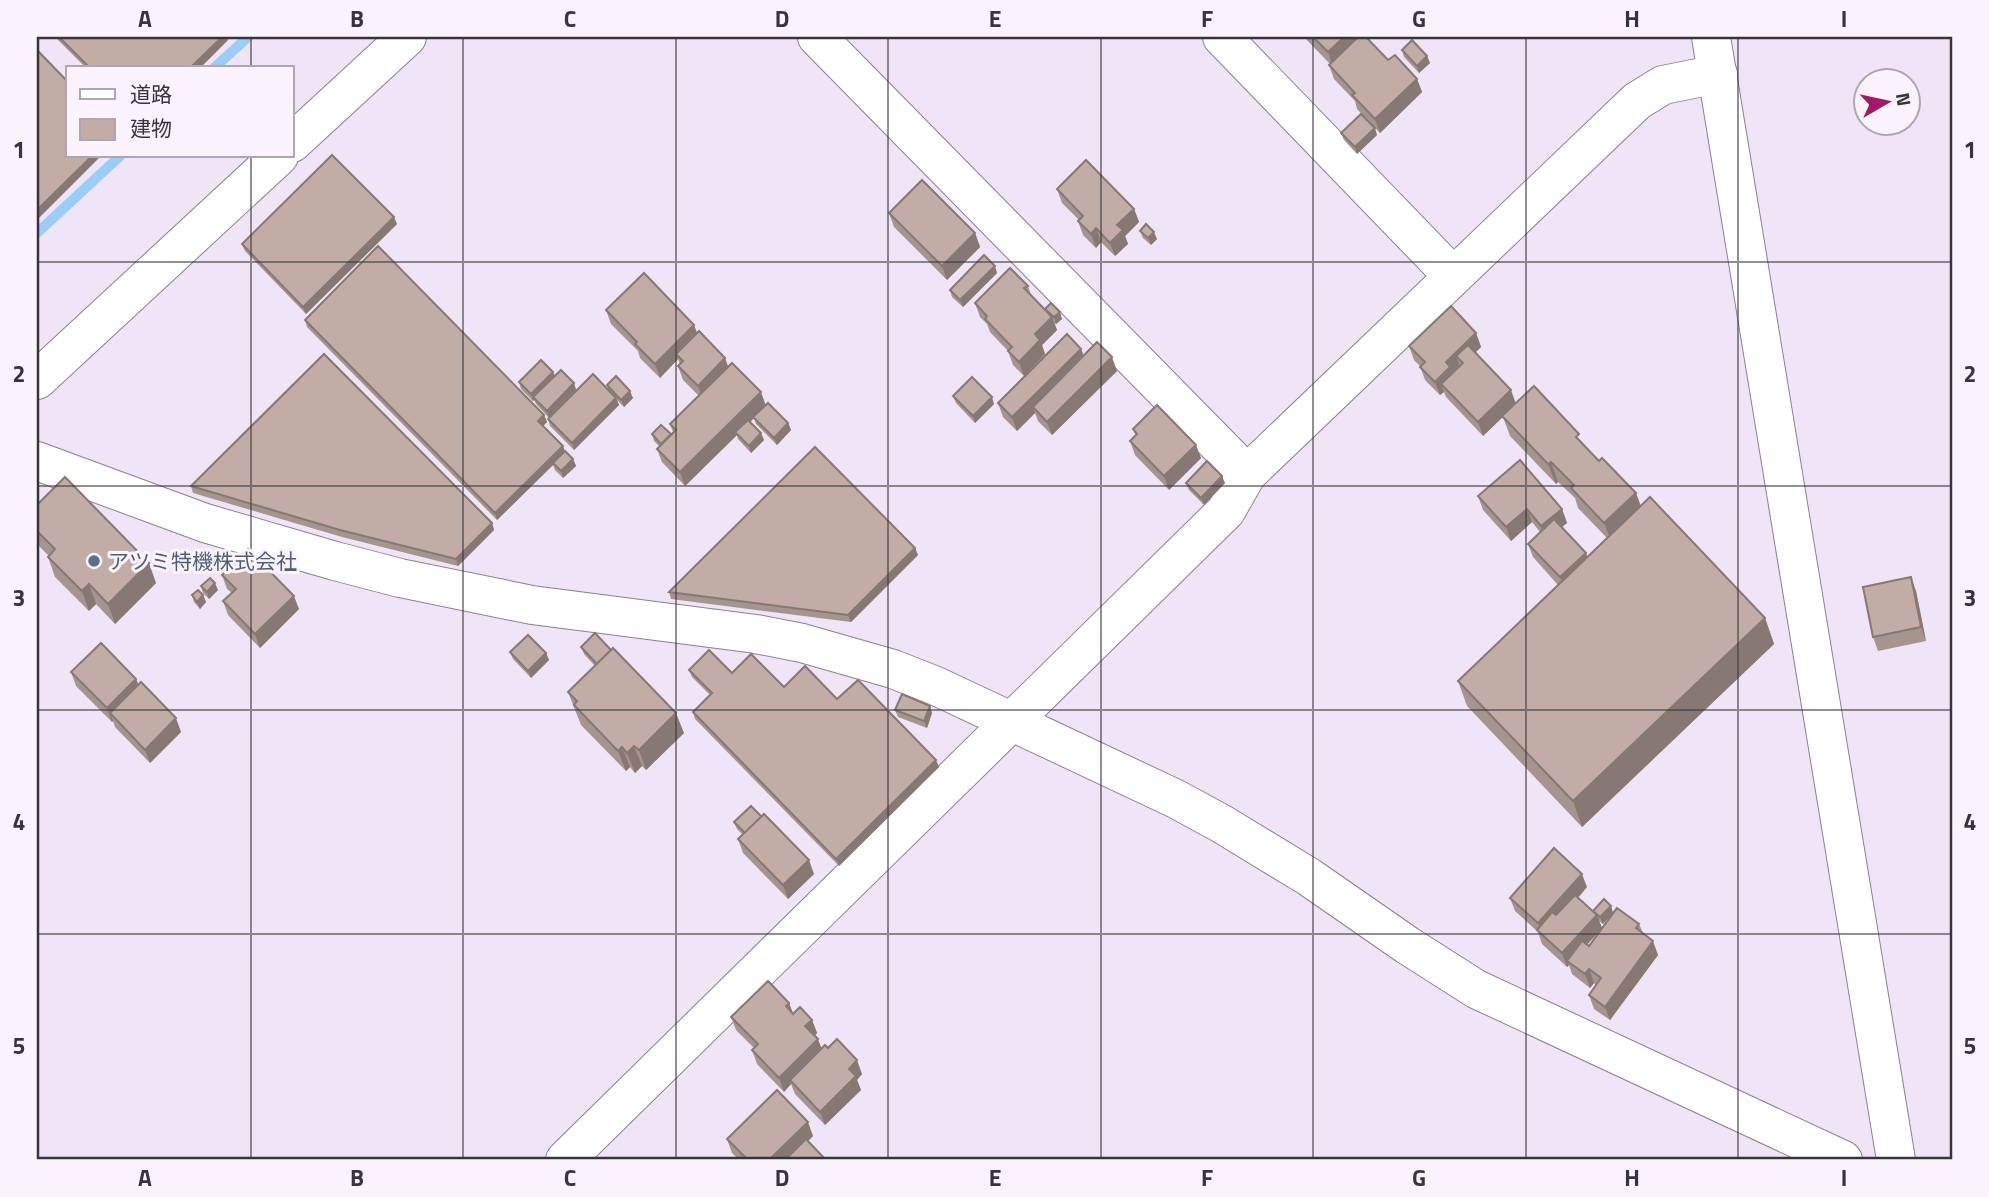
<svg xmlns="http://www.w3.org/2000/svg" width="1989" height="1197" viewBox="0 0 1989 1197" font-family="'Titillium Web','Noto Sans JP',sans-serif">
	<rect width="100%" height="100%" fill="#f0e5f6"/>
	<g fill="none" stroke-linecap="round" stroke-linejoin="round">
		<g stroke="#9bcef6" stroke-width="10">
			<path d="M214 68 248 37"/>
			<path d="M37 233 120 156"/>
		</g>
		<defs>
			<g id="minor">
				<path d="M817 37 1247 474"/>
				<path d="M1222 37 1453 276"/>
				<path d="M1711 37 1896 1160"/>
				<path d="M292 143 407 37"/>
				<path d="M37 380 279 156"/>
				<path d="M37 461 205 523 335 561 400 578 532 605 756 634 802 643 893 669 936 686 1176 799 1222 824 1309 877 1407 945 1476 989 1843 1160"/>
				<path d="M565 1160 1226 511 1247 474 1637 101 1663 85 1718 74"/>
			</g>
		</defs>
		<use href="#minor" stroke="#8b8191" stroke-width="40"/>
		<use href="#minor" stroke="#fff" stroke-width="38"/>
	</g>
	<g fill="#a6948f">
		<path d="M55 37H226L228 40 200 68H86Z"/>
		<path d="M1304 37H1366L1388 60 1417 79 1422 92 1380 133 1357 109 1355 101 1334 79 1329 65 1330 64Z"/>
		<path d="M1402 50 1427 56 1430 63 1419 73 1404 57Z"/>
		<path d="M1341 133 1377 135 1357 154 1344 140Z"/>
		<path d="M1057 189 1134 209 1139 222 1125 236 1128 244 1115 256 1101 242 1096 248 1083 235 1078 221 1079 220 1062 203Z"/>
		<path d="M889 213 975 233 980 247 947 280 894 227Z"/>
		<path d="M397 224 306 314 245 251 242 244Z"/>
		<path d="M1140 231 1157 239 1151 245 1143 238Z"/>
		<path d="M997 273 963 307 952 297 950 290Z"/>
		<path d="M1028 286 1031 295 1045 309 1062 319 1056 324 1054 323 1057 330 1042 345 1045 354 1024 376 1013 365 1008 351 990 332 987 324 980 317 975 303Z"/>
		<path d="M606 310 694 325 697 333 725 358 728 367 766 405 788 423 791 430 777 445 756 424 754 418 750 422 764 440 751 453 738 439 737 435 685 486 662 462 657 449 659 446 654 441 652 434H671L673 432 670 424 699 396 683 380 678 366 680 364 678 359 660 378 640 358 638 351 611 324Z"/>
		<path d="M305 320 544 415 547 422 543 426 563 446 565 451 573 459 576 466 563 478 555 470 553 465 497 520 307 327Z"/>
		<path d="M1476 333 1481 347 1476 352 1516 403 1583 444 1599 461 1636 493 1641 506 1765 618 1774 644 1582 827 1467 706 1458 681 1558 585 1533 557 1528 544 1540 532 1532 522 1511 541 1483 510 1478 496 1562 509 1567 523 1562 527 1586 553 1587 557 1607 538 1578 508 1575 498 1558 482 1556 484 1510 436 1503 417 1483 436 1446 397 1444 392 1440 395 1425 380 1420 366 1414 360 1409 346Z"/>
		<path d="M1081 349 1084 356 1117 371 1052 435 1038 421 1035 413 1017 431 1003 417 998 403Z"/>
		<path d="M553 372 555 376 574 383 576 390 608 389 607 385 633 398 624 407 617 400 619 405 574 450 550 426 548 419 549 418 536 404 534 400 533 401 521 389 519 382Z"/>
		<path d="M953 396 994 404 975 423 956 403Z"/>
		<path d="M1133 429 1201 458 1169 490 1135 455 1130 441 1136 436Z"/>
		<path d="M1186 483H1225L1204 505 1189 490Z"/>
		<path d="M191 486 492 523 494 530 458 566 342 537 193 493Z"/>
		<path d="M37 505 156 583 115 624 96 604 89 611 55 577 48 557 49 556 37 544Z"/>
		<path d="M915 548 918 555 851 622 671 599 669 592Z"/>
		<path d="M222 575 299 609 260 648 228 615 223 601 232 593 227 589Z"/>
		<path d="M201 586 218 590 209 599 203 593Z"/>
		<path d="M1916 591 1926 641 1878 651 1873 637Z"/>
		<path d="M192 595H203L206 602 200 609 194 602Z"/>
		<path d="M581 647 684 733 646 770 642 766 635 773 630 767 626 771 581 725 568 692 595 666 584 654Z"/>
		<path d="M510 652 546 653 549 660 531 678 513 659Z"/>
		<path d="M689 670 732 673 837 699 939 767 839 866 695 719 693 712 710 695 692 677Z"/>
		<path d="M71 672 136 679 139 685 181 732 150 763 115 727 113 721 112 722 76 686Z"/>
		<path d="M895 710 932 713 927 728 898 717Z"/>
		<path d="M734 822 814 874 788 899 743 853 738 839 743 835 737 829Z"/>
		<path d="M1587 887 1578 898 1593 911 1611 906 1613 913 1603 924 1599 921 1602 928 1587 945 1589 946 1639 924 1643 933 1658 955 1610 1020 1594 1009 1589 995 1596 985 1594 983 1590 988 1572 974 1569 965 1567 967 1542 944 1538 932 1515 911 1510 898Z"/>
		<path d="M789 1003 793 1014 812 1020 817 1033 815 1036 822 1049 862 1074 857 1080 861 1090 825 1125 795 1094 791 1084 784 1092 757 1064 752 1050 754 1048 736 1030 731 1017Z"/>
		<path d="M813 1136 808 1141 826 1160H739L732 1153 727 1139Z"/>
	</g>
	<g fill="#877874">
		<path d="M222 37H226L228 40 200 68H190Z"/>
		<path d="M1344 37H1360L1333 66 1328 52Z"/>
		<path d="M1427 56 1430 63 1419 73 1417 66Z"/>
		<path d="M1417 79 1422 92 1380 133 1375 119Z"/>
		<path d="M1375 128 1377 135 1357 154 1355 147Z"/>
		<path d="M92 156H101L37 220V210Z"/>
		<path d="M1134 209 1139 222 1125 236 1128 244 1115 256 1110 243 1117 225Z"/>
		<path d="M394 217 397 224 306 314 303 307Z"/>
		<path d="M1096 228 1101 242 1096 248 1091 234Z"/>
		<path d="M1154 232 1157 239 1151 245 1148 238Z"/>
		<path d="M975 233 980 247 947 280 942 266Z"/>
		<path d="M995 266 997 273 963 307 960 300Z"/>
		<path d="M1060 312 1062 319 1056 324 1054 317Z"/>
		<path d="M1052 317 1057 330 1042 345 1045 354 1024 376 1019 362 1035 334Z"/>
		<path d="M694 325 699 339 676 354 678 359 660 378 655 364Z"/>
		<path d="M1476 333 1481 347 1463 364 1456 356 1460 367 1441 384 1444 392 1440 395 1435 382 1446 362Z"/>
		<path d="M1081 349 1086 362 1033 407 1035 413 1017 431 1012 417Z"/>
		<path d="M1112 357 1117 371 1052 435 1047 422Z"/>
		<path d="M725 358 730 372 703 400 698 386Z"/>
		<path d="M553 372 556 379 533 397 534 400 533 401 531 394Z"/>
		<path d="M574 383 576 390 549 418 547 411Z"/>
		<path d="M1511 390 1516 404 1483 436 1478 422Z"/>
		<path d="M630 391 633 398 624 407 621 400Z"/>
		<path d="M761 392 766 406 738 434 735 432 737 435 685 486 680 472Z"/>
		<path d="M992 397 994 404 975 423 973 416Z"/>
		<path d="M616 398 619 405 574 450 572 443Z"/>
		<path d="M544 415 547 422 541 428 538 421Z"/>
		<path d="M788 423 791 430 777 445 774 438Z"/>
		<path d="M761 433 764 440 751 453 749 446Z"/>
		<path d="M1196 445 1201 458 1169 490 1164 476Z"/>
		<path d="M563 446 565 453 553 463V465L497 520 495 513Z"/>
		<path d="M573 459 576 466 563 478 561 471Z"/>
		<path d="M1551 462 1558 482 1556 484 1548 464Z"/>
		<path d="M1222 476 1225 483 1204 505 1201 498Z"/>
		<path d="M1636 493 1643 513 1612 543 1604 523Z"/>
		<path d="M1527 509 1532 522 1511 541 1506 527Z"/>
		<path d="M1562 509 1567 523 1546 540 1541 526Z"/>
		<path d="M492 523 494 530 458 566 456 559Z"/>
		<path d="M915 548 918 555 851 622 848 615Z"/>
		<path d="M1586 553 1591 566 1565 591 1560 577Z"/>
		<path d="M149 563 156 583 115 624 108 604Z"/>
		<path d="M1911 577 1916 591 1926 641 1921 627Z"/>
		<path d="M215 583 218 590 209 599 207 592Z"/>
		<path d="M89 584 96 604 89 611 82 591Z"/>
		<path d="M203 595 206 602 200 609 197 602Z"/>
		<path d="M294 596 299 609 260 648 255 634Z"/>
		<path d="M1765 618 1774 644 1582 827 1573 801Z"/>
		<path d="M546 653 549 660 531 678 528 671Z"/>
		<path d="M136 679 141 693 110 713 113 721 112 722 107 708Z"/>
		<path d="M930 706 932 713 927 728 924 721Z"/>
		<path d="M676 713 684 733 646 770 639 750Z"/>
		<path d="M176 718 181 732 150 763 145 750Z"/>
		<path d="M634 746 642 766 635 773 627 753Z"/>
		<path d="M622 747 630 767 626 771 618 751Z"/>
		<path d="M936 760 939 767 839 866 836 859Z"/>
		<path d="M809 860 814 874 788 899 783 885Z"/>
		<path d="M1582 874 1587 887 1544 936 1542 934 1538 923Z"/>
		<path d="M1611 906 1613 913 1603 924 1600 917Z"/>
		<path d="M1597 915 1602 928 1570 963 1567 961 1569 965 1567 967 1562 953Z"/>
		<path d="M1653 941 1658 955 1610 1020 1605 1007Z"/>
		<path d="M1589 969 1594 983 1590 988 1585 974Z"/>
		<path d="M789 1003 794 1016 786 1006Z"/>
		<path d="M812 1020 817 1033 810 1040 805 1026Z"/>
		<path d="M818 1039 823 1053 790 1080 791 1084 784 1092 779 1078Z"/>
		<path d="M857 1060 862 1074 857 1080 861 1090 825 1125 820 1112 849 1069Z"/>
		<path d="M808 1122 813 1136 788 1160H769Z"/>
	</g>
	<g fill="#c1aca6" stroke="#877874" stroke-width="2">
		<path d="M59 37H222L190 68H90Z"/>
		<path d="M1313 37H1344L1328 52Z"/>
		<path d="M1358 37H1366L1388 60 1395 55 1417 79 1375 119 1352 95 1355 93 1329 65Z"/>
		<path d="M1412 40 1427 56 1417 66 1402 50Z"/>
		<path d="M37 50 68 82V156H92L37 210Z"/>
		<path d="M1361 114 1375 128 1355 147 1341 133Z"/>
		<path d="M332 155 394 217 303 307 242 244Z"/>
		<path d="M1086 160 1134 209 1117 225 1123 230 1110 243 1096 228 1091 234 1078 221 1083 216 1057 189Z"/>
		<path d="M922 180 975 233 942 266 889 213Z"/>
		<path d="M1146 224 1154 232 1148 238 1140 231Z"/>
		<path d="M378 246 544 415 538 421 563 446 495 513 305 320Z"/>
		<path d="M984 255 995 266 960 300 950 290Z"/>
		<path d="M1010 268 1028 286 1024 288 1052 317 1035 334 1040 340 1019 362 1008 351 1012 347 985 319 987 316 975 303Z"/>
		<path d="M644 273 694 325 655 364 635 344 637 342 606 310Z"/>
		<path d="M1051 303 1060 312 1054 317 1045 309Z"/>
		<path d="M1451 306 1476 333 1446 362 1450 367 1435 382 1420 367 1425 362 1409 346Z"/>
		<path d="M699 331 725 358 698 386 678 366 683 361 676 354Z"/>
		<path d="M1067 334 1081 349 1012 417 998 403Z"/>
		<path d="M1097 342 1112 357 1047 422 1033 407Z"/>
		<path d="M1468 345 1511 390 1478 422 1441 384 1463 363 1456 356Z"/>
		<path d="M324 354 492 523 456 559 340 530 191 486Z"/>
		<path d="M541 360 553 372 531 394 519 382Z"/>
		<path d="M732 363 761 392 680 472 657 449 676 430 670 424Z"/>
		<path d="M561 370 574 383 547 411 533 397Z"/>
		<path d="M593 374 616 398 572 443 548 419Z"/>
		<path d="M616 376 630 391 621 400 607 385Z"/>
		<path d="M972 377 992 397 973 416 953 396Z"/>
		<path d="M1534 386 1579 434 1576 437 1599 461 1602 458 1636 493 1604 523 1571 488 1574 485 1551 462 1548 464 1502 416Z"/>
		<path d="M768 403 788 423 774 438 753 417Z"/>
		<path d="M1157 405 1196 445 1164 476 1130 441 1137 434 1133 429Z"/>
		<path d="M748 420 761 433 749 446 735 432Z"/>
		<path d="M661 425 671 434 661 444 652 434Z"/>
		<path d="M815 447 915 548 848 615 669 592Z"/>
		<path d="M565 451 573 459 561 471 553 463Z"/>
		<path d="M1520 460 1562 509 1541 526 1527 509 1506 527 1478 496Z"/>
		<path d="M1207 461 1222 476 1201 498 1186 483Z"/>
		<path d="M65 477 149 563 108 604 89 584 82 591 48 557 55 549 37 531V505Z"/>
		<path d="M1650 497 1765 618 1573 801 1458 681Z"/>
		<path d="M1554 519 1586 553 1560 577 1528 544Z"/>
		<path d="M248 549 294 596 255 634 223 601 236 589 222 575Z"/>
		<path d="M1911 577 1921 627 1873 637 1863 587Z"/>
		<path d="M210 578 215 583 207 592 201 586Z"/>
		<path d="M198 590 203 595 197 602 192 595Z"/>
		<path d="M595 633 611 650 597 664 581 647Z"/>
		<path d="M528 635 546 653 528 671 510 652Z"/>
		<path d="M101 643 136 679 107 708 71 672Z"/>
		<path d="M613 648 676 713 639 750 634 746 627 753 622 747 618 751 574 705 577 701 568 692Z"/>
		<path d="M709 650 732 673 751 654 784 687 805 666 837 699 858 680 936 760 836 859 693 712 712 693 689 670Z"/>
		<path d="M141 682 176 718 145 750 110 713Z"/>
		<path d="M902 694 930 706 924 721 895 710Z"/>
		<path d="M751 806 762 817 745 833 734 822Z"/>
		<path d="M764 814 809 860 783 885 738 839Z"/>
		<path d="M1554 848 1582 874 1538 923 1510 898Z"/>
		<path d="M1575 895 1597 915 1562 953 1537 930 1552 912 1556 915Z"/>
		<path d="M1604 899 1611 906 1600 917 1593 911Z"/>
		<path d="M1617 908 1639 924 1636 928 1653 941 1605 1007 1589 995 1601 978 1589 969 1585 974 1567 961 1582 941 1589 946Z"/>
		<path d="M768 981 789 1003 786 1006 793 1014 800 1007 812 1020 805 1026 818 1039 779 1078 752 1050 758 1044 731 1017Z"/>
		<path d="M837 1039 857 1060 849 1069 856 1076 820 1112 790 1080 825 1045 828 1048Z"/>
		<path d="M777 1090 808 1122 769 1160H748L727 1139Z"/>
		<path d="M806 1139 826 1160H785Z"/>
	</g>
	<path fill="none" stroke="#38343b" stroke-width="2" stroke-opacity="0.55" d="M251 37V68M463 37V1160M676 37V1160M888 37V1160M1101 37V1160M1313 37V1160M1526 37V1160M1738 37V1160M251 156V1160M37 262H1952M37 486H1952M37 710H1952M37 934H1952"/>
	<circle fill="#5c6f8a" stroke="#fbf4ff" stroke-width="2.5" cx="94" cy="561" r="7"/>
	<g text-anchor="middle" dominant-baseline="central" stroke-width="6" stroke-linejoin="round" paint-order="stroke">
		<g font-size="21" fill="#4e5e75" stroke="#fbf4ff" text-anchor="start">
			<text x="108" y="561">アツミ特機株式会社</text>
		</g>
	</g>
	<rect width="1989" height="1197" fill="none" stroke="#fbf4ff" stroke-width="77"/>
	<rect x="66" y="66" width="228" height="91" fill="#fbf4ff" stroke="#ada7b1" stroke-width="2"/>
	<rect x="80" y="89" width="35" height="10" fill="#ffffff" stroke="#ada7b1" stroke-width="2"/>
	<text x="130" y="102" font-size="21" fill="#38343b">道路</text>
	<rect x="80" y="119" width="35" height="21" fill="#c1aca6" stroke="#ada7b1" stroke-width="2"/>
	<text x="130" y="136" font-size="21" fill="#38343b">建物</text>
	<g transform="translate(1887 102) rotate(81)"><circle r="33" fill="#fbf4ff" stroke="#ada7b1" stroke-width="2"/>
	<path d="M0-5L12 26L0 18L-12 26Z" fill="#a21964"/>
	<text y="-10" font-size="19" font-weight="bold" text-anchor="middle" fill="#38343b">N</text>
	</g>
	<rect x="38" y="38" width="1913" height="1120" fill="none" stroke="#38343b" stroke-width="2.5"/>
	<g font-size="23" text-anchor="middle" font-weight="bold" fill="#38343b">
		<text x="145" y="27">A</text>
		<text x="357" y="27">B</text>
		<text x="570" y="27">C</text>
		<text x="782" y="27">D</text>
		<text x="995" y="27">E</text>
		<text x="1207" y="27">F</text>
		<text x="1419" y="27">G</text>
		<text x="1632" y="27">H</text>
		<text x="1844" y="27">I</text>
		<text x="19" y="158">1</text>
		<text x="1970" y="158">1</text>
		<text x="19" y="382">2</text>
		<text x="1970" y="382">2</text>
		<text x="19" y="606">3</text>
		<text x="1970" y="606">3</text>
		<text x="19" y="830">4</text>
		<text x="1970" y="830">4</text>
		<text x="19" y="1054">5</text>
		<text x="1970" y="1054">5</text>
		<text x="145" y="1186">A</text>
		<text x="357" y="1186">B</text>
		<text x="570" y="1186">C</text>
		<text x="782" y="1186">D</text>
		<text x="995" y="1186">E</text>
		<text x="1207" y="1186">F</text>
		<text x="1419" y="1186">G</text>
		<text x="1632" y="1186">H</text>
		<text x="1844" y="1186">I</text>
	</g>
</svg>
